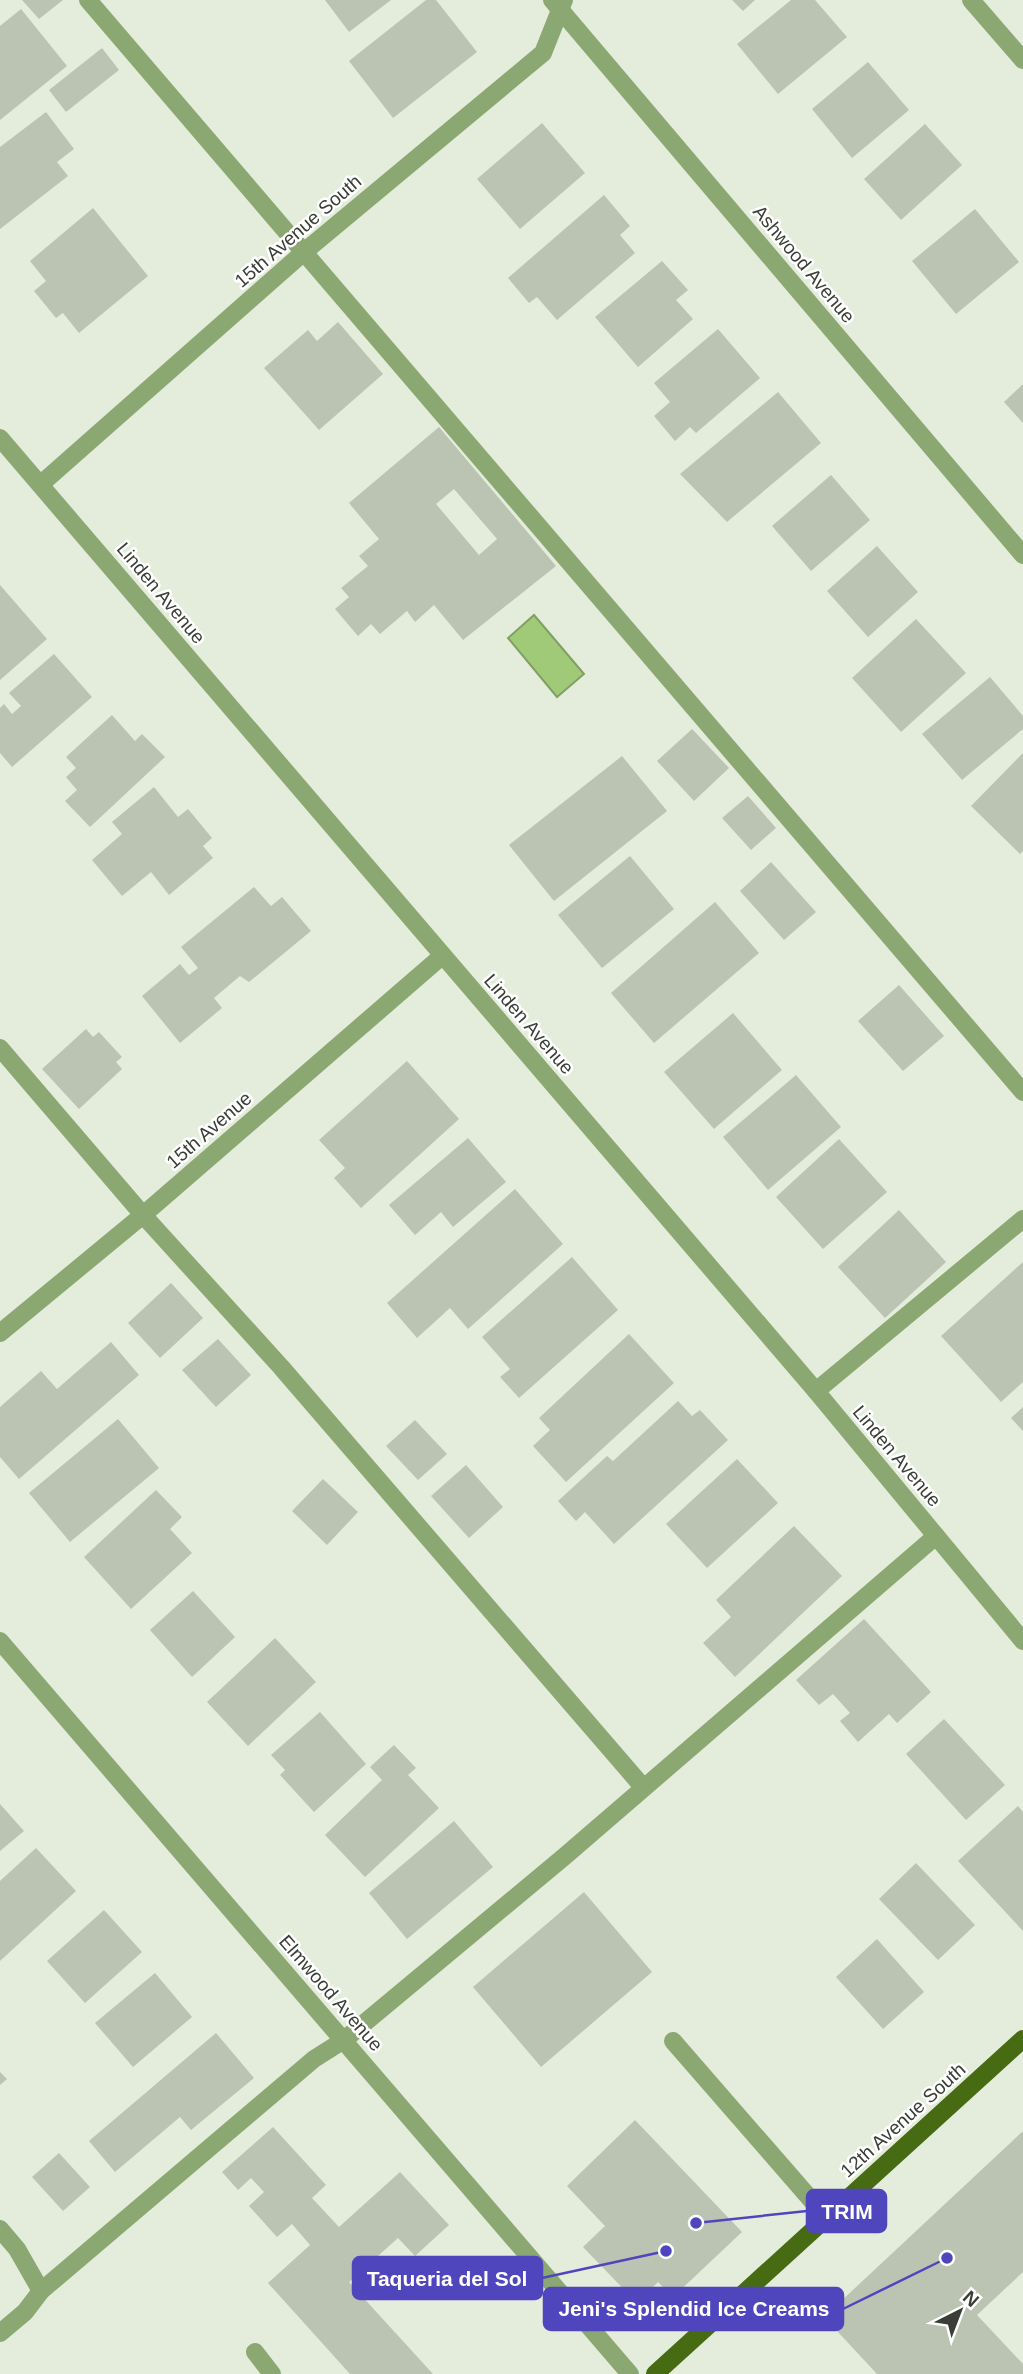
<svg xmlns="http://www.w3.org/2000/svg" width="1023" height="2374" viewBox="0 0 1023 2374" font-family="Helvetica,sans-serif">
	<rect width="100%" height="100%" fill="#e4eddc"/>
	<path fill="#a0ca77" stroke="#81a064" stroke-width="2" d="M534 615 584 674 557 697 508 638Z"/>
	<g fill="#bbc4b3" fill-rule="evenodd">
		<path d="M22 0H63L39 19Z"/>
		<path d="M325 0H391L349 32Z"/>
		<path d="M426 0H436L477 52 393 118 349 61Z"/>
		<path d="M732 0H755L743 11Z"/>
		<path d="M791 0H815L847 37 778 94 737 44Z"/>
		<path d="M21 9 67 66 0 120V26Z"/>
		<path d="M102 48 119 70 66 112 49 90Z"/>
		<path d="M868 62 909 110 852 158 812 109Z"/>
		<path d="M46 112 74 149 57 162 68 176 0 229V147Z"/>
		<path d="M542 123 585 173 520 229 477 179Z"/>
		<path d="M925 124 962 165 901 220 864 179Z"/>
		<path d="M604 195 630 226 620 235 635 253 557 320 537 297 529 303 508 278Z"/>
		<path d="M93 208 148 276 79 333 63 313 56 318 34 291 46 281 30 261Z"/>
		<path d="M975 209 1019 262 956 314 912 261Z"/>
		<path d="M662 261 688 290 676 300 693 319 638 367 595 317Z"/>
		<path d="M338 322 383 374 319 430 264 368 308 330 317 341Z"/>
		<path d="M718 329 760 378 696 433 690 427 675 441 654 416 670 402 654 383Z"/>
		<path d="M1023 384V423L1004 402Z"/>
		<path d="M778 392 821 443 727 522 680 474Z"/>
		<path d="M439 427 556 566 463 640 434 605 415 622 407 611 380 634 371 624 358 636 335 609 349 597 341 588 368 566 359 556 379 539 349 503ZM454 489 497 539 479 555 436 504Z"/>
		<path d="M831 475 870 520 811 571 772 526Z"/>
		<path d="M877 546 918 592 868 637 827 591Z"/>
		<path d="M0 585 47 639 0 680Z"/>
		<path d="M916 619 966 673 901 732 852 678Z"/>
		<path d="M54 654 92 697 12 767 0 753V708L4 704 12 714 21 706 9 693Z"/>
		<path d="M990 677 1023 716V729L962 780 922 734Z"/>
		<path d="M112 715 135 741 142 734 165 757 90 827 65 801 77 790 66 777 76 768 66 757Z"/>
		<path d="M692 729 729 768 694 801 657 761Z"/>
		<path d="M1023 753V851L1020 854 971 806Z"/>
		<path d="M622 756 667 811 554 901 509 845Z"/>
		<path d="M154 787 178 817 188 809 212 838 203 846 213 858 169 895 151 872 122 896 92 860 122 834 112 822Z"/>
		<path d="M748 796 776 828 751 850 722 818Z"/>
		<path d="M630 856 674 909 602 968 558 915Z"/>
		<path d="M771 862 816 912 784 940 740 891Z"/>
		<path d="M254 887 271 906 282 897 311 931 249 982 240 976 214 998 222 1008 180 1043 142 996 180 964 189 975 198 968 181 947Z"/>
		<path d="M715 902 759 953 654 1043 611 993Z"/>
		<path d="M899 985 944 1036 903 1071 858 1021Z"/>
		<path d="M733 1013 782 1070 714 1129 664 1072Z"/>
		<path d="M86 1029 93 1037 99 1032 122 1057 116 1062 122 1069 79 1109 42 1069Z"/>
		<path d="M407 1061 459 1119 361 1208 334 1178 345 1168 319 1140Z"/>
		<path d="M796 1075 841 1127 768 1190 723 1137Z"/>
		<path d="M468 1138 506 1182 453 1227 441 1212 415 1235 389 1205Z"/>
		<path d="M839 1139 887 1192 823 1249 776 1197Z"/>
		<path d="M515 1189 563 1244 468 1329 450 1308 417 1338 387 1303Z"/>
		<path d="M899 1210 946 1262 885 1318 838 1267Z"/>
		<path d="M572 1257 618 1310 519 1398 500 1377 510 1369 482 1337Z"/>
		<path d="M1023 1262V1382L1001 1402 941 1336Z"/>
		<path d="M171 1283 203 1318 160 1358 128 1323Z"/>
		<path d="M629 1334 674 1383 566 1482 533 1446 550 1430 539 1418Z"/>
		<path d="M218 1339 251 1375 216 1407 182 1370Z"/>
		<path d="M111 1342 139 1375 19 1479 0 1457V1407L41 1371 57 1389Z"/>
		<path d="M678 1401 692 1416 700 1410 728 1440 614 1544 585 1512 576 1521 558 1501 607 1456 613 1461Z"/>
		<path d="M1023 1407V1431L1011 1418Z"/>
		<path d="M118 1419 159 1468 70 1542 29 1493Z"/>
		<path d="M415 1420 447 1454 418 1480 386 1446Z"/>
		<path d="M737 1459 778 1503 707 1568 666 1524Z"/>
		<path d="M466 1465 503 1507 469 1538 431 1496Z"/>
		<path d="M323 1479 358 1512 327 1545 292 1511Z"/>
		<path d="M156 1490 182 1517 170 1529 192 1553 131 1609 84 1557Z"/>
		<path d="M794 1526 842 1576 735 1677 703 1643 731 1617 716 1600Z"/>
		<path d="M193 1591 235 1637 192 1677 150 1630Z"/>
		<path d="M864 1619 931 1692 897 1723 889 1714 858 1742 840 1721 850 1713 833 1694 819 1705 796 1680Z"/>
		<path d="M275 1638 316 1682 248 1746 207 1702Z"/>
		<path d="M320 1712 366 1764 314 1812 280 1775 285 1770 271 1755Z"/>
		<path d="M944 1719 1005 1785 966 1820 906 1754Z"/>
		<path d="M394 1745 416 1768 408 1775 439 1808 365 1877 325 1835 382 1780 370 1767Z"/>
		<path d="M0 1804 24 1831 0 1851Z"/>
		<path d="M1018 1806 1023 1812V1931L958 1861Z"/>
		<path d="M454 1821 493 1867 407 1939 369 1893Z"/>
		<path d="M36 1848 76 1891 0 1961V1881Z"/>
		<path d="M916 1863 975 1925 938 1960 879 1899Z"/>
		<path d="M584 1892 652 1972 541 2067 473 1987Z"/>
		<path d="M104 1910 142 1952 85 2003 47 1961Z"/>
		<path d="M877 1939 924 1992 883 2029 836 1977Z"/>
		<path d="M155 1973 192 2017 133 2067 95 2023Z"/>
		<path d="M216 2033 254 2078 191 2130 180 2117 115 2172 89 2141Z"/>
		<path d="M0 2072 7 2079 0 2085Z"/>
		<path d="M635 2120 742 2232 673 2297 658 2282 637 2303 583 2247 605 2226 567 2186Z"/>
		<path d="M273 2127 326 2185 312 2198 339 2227 400 2172 449 2225 415 2256 398 2238 349 2282 433 2374H350L268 2283 310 2245 292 2224 277 2237 249 2206 264 2192 251 2178 238 2190 222 2172Z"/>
		<path d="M1023 2131V2272L977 2315 1023 2364V2374H877L824 2317Z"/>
		<path d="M59 2153 90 2187 63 2211 32 2177Z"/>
	</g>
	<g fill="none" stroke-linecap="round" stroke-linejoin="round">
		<g stroke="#8ca872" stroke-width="18">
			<path d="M88 0 1023 1092"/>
			<path d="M552 0 1023 555"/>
			<path d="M971 0 1023 60"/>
			<path d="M0 438 816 1391 1023 1641"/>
			<path d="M41 484 304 252 543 53 564 0"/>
			<path d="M0 1048 143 1215 281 1367 643 1787"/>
			<path d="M0 1333 143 1215 442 956"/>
			<path d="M816 1391 1023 1219"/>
			<path d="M0 1641 630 2374"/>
			<path d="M673 2041 827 2218"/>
			<path d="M0 2229 17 2249 41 2291"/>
			<path d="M0 2333 25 2312 41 2291 314 2059 344 2040 565 1856 936 1536"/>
			<path d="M255 2352 272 2374"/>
		</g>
		<path stroke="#466b12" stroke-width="18" d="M655 2374 1023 2039"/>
	</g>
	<g text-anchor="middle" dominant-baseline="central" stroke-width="5" stroke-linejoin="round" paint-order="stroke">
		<g font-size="19" fill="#3a3e37" stroke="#fff">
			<text transform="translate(298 231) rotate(-41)">15th Avenue South</text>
			<text transform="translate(804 264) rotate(50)">Ashwood Avenue</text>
			<text transform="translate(161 593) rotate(50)">Linden Avenue</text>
			<text transform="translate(529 1024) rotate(49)">Linden Avenue</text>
			<text transform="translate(209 1130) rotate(-41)">15th Avenue</text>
			<text transform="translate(897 1456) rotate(50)">Linden Avenue</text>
			<text transform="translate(331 1993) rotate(49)">Elmwood Avenue</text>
			<text transform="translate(903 2120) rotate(-42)">12th Avenue South</text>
		</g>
	</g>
	<path fill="none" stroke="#4f46bd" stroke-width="2.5" d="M696 2223L807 2211M666 2251L542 2278M947 2258L843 2309"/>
	<g fill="#4f46bd" stroke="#fff" stroke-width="2.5">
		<circle cx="696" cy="2223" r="7"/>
		<circle cx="666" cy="2251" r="7"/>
		<circle cx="947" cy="2258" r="7"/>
	</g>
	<g fill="#4f46bd" stroke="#4f46bd" stroke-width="2.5">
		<rect x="807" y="2190" width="79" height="42" rx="7"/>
		<rect x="353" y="2257" width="189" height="42" rx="7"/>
		<rect x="544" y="2288" width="299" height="42" rx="7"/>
	</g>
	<g font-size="21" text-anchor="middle" font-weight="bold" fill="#fff">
		<text x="847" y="2219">TRIM</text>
		<text x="447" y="2286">Taqueria del Sol</text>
		<text x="694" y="2316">Jeni's Splendid Ice Creams</text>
	</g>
	<g transform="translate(960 2311) rotate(42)" stroke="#ffffff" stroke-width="5" paint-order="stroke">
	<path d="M0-5L12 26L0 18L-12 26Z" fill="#3a3e37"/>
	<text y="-10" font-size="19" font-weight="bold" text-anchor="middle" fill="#3a3e37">N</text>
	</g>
</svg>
